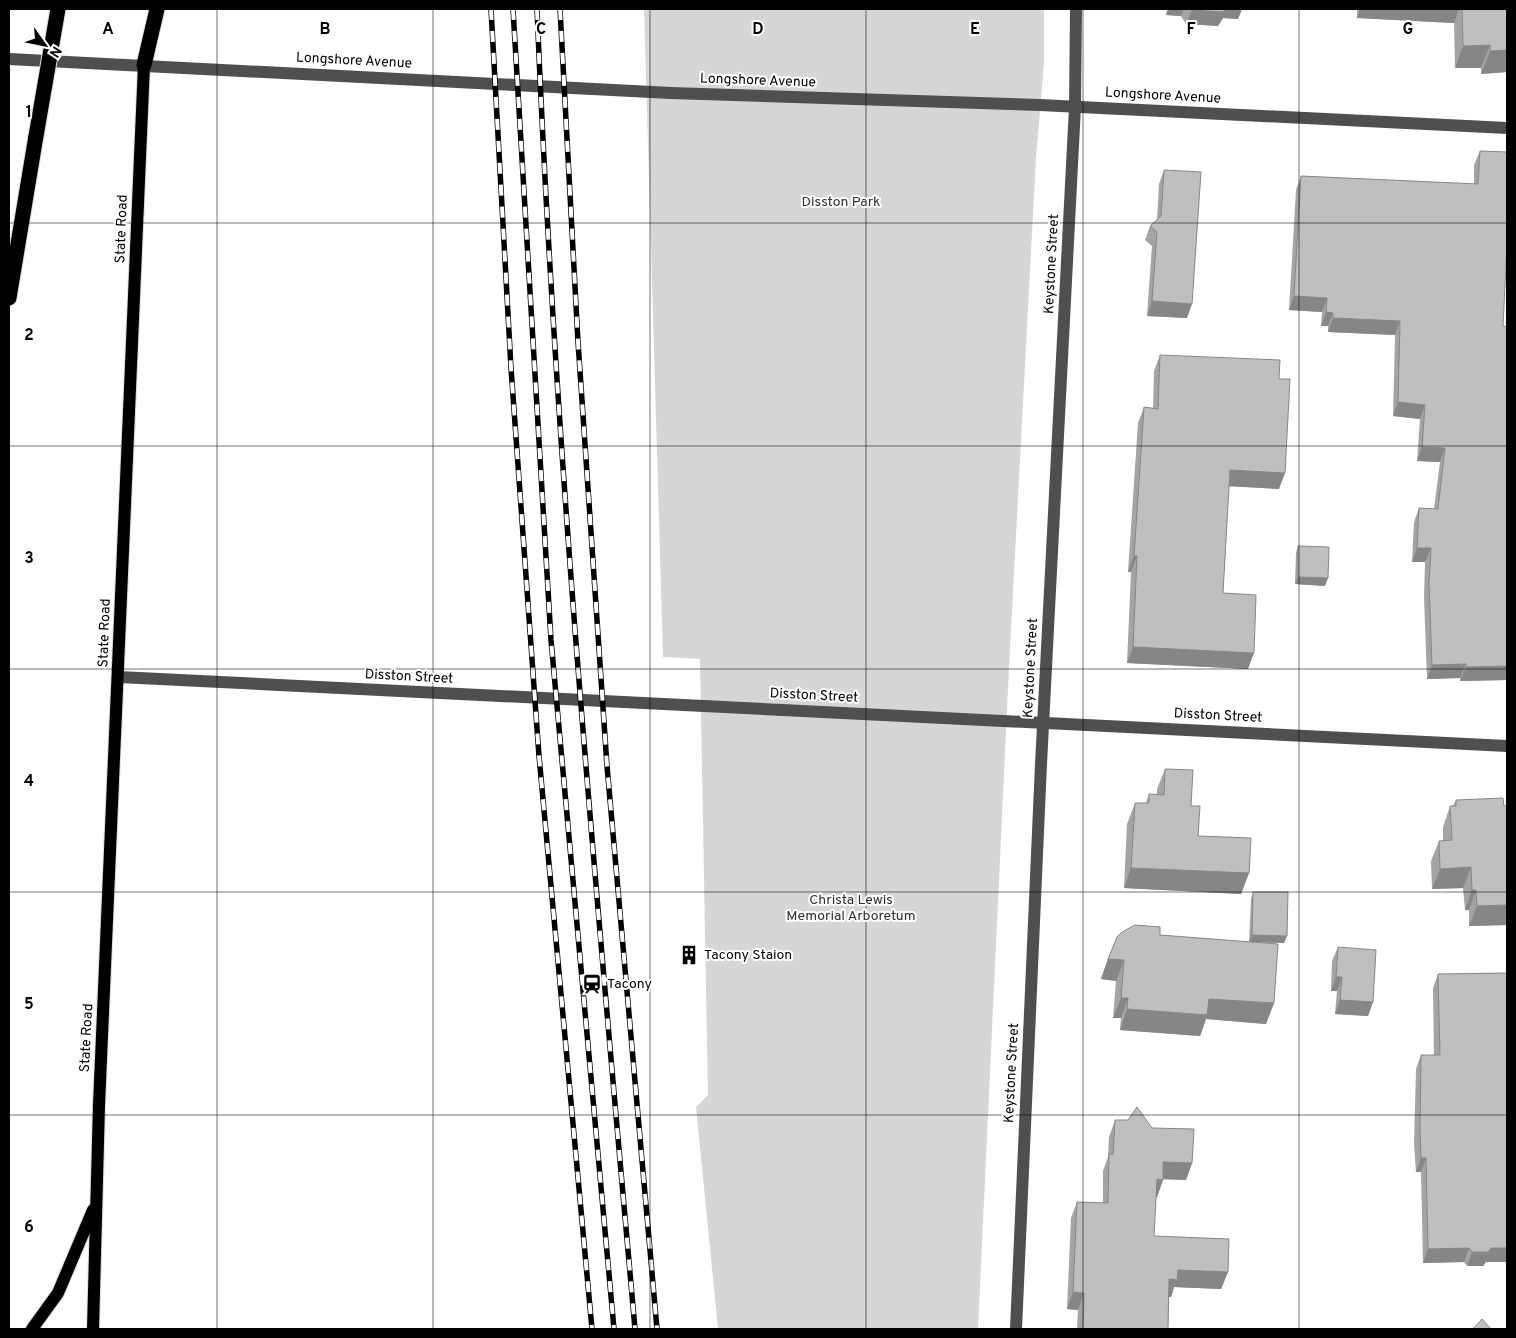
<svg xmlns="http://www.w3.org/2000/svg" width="1516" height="1338" viewBox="0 0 1516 1338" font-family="Overpass,sans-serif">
	<rect width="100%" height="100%" fill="#fff"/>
	<path fill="#d6d6d6" d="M644 9H1044V63L1036 158 1009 667 978 1329H718L696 1107 708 1095 700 659 663 657Z"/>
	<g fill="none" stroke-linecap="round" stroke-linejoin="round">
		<defs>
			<g id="major">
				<path d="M32 1329 58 1293 93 1210"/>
				<path d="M93 1329 99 1105 144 65"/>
			</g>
			<g id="highway">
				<path d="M144 65 157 9"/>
				<path d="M9 298 36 136"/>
			</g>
		</defs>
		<use href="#major" stroke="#dbdbdb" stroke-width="14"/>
		<use href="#highway" stroke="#dbdbdb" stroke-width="17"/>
		<g stroke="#4f4f4f" stroke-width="12">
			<path d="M9 59 671 93 1040 105 1507 128"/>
			<path d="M119 677 1507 746"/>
			<path d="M1016 1329 1041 764 1075 107 1076 9"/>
		</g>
		<use href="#major" stroke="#000" stroke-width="12"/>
		<use href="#highway" stroke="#000" stroke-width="15"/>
		<defs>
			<g id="rail">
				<path d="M491 9 511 368 539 756 592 1329"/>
				<path d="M513 9 551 640 614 1329"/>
				<path d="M537 9C555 450 596 890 635 1329"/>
				<path d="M560 9 578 342 607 766 657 1329"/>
			</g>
		</defs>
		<use href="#rail" stroke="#000" stroke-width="5.5"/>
		<use href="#rail" stroke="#fff" stroke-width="4" stroke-dasharray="11" stroke-linecap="butt"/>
		<defs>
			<path id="highway-bridge" d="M36 136 58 9"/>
		</defs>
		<use href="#highway-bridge" stroke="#dbdbdb" stroke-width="17" stroke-linecap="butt"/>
		<use href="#highway-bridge" stroke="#000" stroke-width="15"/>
	</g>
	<g fill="#a4a4a4">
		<path d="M1167 9H1242L1238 19 1223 18 1218 26 1186 24 1181 16 1166 15Z"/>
		<path d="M1357 9H1507V72L1481 74V68H1455L1454 23 1357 18Z"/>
		<path d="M1480 151 1503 326 1507 327V680L1460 681V678L1427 679 1424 597 1425 562H1412L1414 522 1419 508 1434 509 1440 462 1417 461 1420 419 1393 416 1395 335 1328 332V326H1321L1322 312 1289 310 1296 190 1301 176 1474 184V165Z"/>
		<path d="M1164 170 1187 318 1147 316 1152 246 1145 240 1150 226 1157 220 1159 184Z"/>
		<path d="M1160 355 1279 379V489L1229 486 1223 593 1248 669 1127 663 1131 572H1128L1138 423 1144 407 1153 408 1154 371Z"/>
		<path d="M1298 546 1325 586 1295 584 1296 553Z"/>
		<path d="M1165 769 1191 806 1198 836 1249 873 1241 894 1124 888 1127 824 1135 803H1146L1149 794H1157V789Z"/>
		<path d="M1456 800 1504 806H1507V925L1469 926V910H1465L1463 888 1432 889 1431 861 1439 841H1443V827L1450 806H1453Z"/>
		<path d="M1253 892 1284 943 1252 942 1274 1003 1266 1024 1206 1019 1200 1036 1120 1030 1121 1018H1113L1116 981 1101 979 1108 959 1160 935 1249 942 1251 899Z"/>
		<path d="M1338 947 1373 1002 1368 1016 1335 1014 1337 991H1331L1332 961Z"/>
		<path d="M1507 973V1262H1486L1483 1266H1467L1464 1262 1423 1263 1421 1172H1416L1414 1144 1416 1069 1421 1055H1434L1433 988 1438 974Z"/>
		<path d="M1115 1120 1152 1128 1192 1163 1186 1180 1163 1179 1157 1197 1156 1196 1154 1236 1228 1272 1221 1289 1174 1287 1171 1297H1169L1168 1329H1077L1078 1310 1067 1309 1071 1218 1077 1202 1103 1203V1171L1108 1157 1109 1137Z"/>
	</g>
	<g fill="#868686">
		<path d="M1169 9H1184L1181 16 1166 15Z"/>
		<path d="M1242 9 1238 19 1223 18 1218 26 1186 24 1192 10Z"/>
		<path d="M1360 9H1459L1454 23 1357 18Z"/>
		<path d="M1490 45 1481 68H1455L1463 46Z"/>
		<path d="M1507 50V72L1481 74 1490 51Z"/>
		<path d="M1294 296 1327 298 1322 312 1289 310Z"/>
		<path d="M1152 301 1192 304 1187 318 1147 316Z"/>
		<path d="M1326 312 1333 313 1328 326H1321Z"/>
		<path d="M1333 318 1400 321 1395 335 1328 332Z"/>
		<path d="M1398 402 1425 405 1420 419 1393 416Z"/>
		<path d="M1422 447 1445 448 1440 462 1417 461Z"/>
		<path d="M1230 470 1285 473 1279 489 1224 486Z"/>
		<path d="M1417 548H1431L1425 562H1412Z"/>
		<path d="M1134 556H1137L1131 572H1128Z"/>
		<path d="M1298 577 1328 578 1325 586 1295 584Z"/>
		<path d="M1133 647 1254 653 1248 669 1127 663Z"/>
		<path d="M1466 664 1460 678 1427 679 1432 665Z"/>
		<path d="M1507 666V680L1460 681 1466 667Z"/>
		<path d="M1471 867 1463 888 1432 889 1440 869Z"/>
		<path d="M1131 868 1249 873 1241 894 1124 888Z"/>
		<path d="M1472 890H1476L1469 910H1465Z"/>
		<path d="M1507 905V925L1469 926 1477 906Z"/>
		<path d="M1252 935 1287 936 1284 943 1249 942Z"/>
		<path d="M1108 959 1124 960 1116 981 1101 979Z"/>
		<path d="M1336 977H1342L1337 991H1331Z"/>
		<path d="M1121 998H1128L1121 1018H1113Z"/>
		<path d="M1209 999 1274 1003 1266 1024 1206 1019 1200 1036 1120 1030 1127 1009Z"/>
		<path d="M1340 1000 1373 1002 1368 1016 1335 1014Z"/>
		<path d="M1421 1158H1426L1421 1172H1416Z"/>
		<path d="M1163 1162 1192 1163 1186 1180 1157 1179Z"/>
		<path d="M1157 1179 1163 1180 1157 1197 1151 1196Z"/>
		<path d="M1469 1248 1464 1262 1423 1263 1428 1249Z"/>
		<path d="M1491 1248H1507V1262H1486L1483 1266H1467L1472 1252Z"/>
		<path d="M1178 1270 1228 1272 1221 1289 1174 1287 1171 1297 1163 1296 1169 1279Z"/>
		<path d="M1073 1292 1084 1293 1078 1310 1067 1309Z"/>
	</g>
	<g fill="#bfbfbf" stroke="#868686">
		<path d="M1191 9H1225L1223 12 1192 10Z"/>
		<path d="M1462 9H1507V50L1490 51V45L1463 46Z"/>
		<path d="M1480 151 1507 152V245L1503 326 1507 327V666L1466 667V664L1432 665 1429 583 1431 548H1417L1419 508 1438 509 1445 448 1422 447 1425 405 1398 402 1400 321 1333 318V313L1326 312 1327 298 1294 296 1301 176 1478 184Z"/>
		<path d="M1164 170 1201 172 1192 304 1152 301 1157 232 1150 226 1161 216Z"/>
		<path d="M1160 355 1280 360 1279 379H1290L1285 473 1230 470 1223 593 1256 595 1254 653 1133 647 1137 556H1134L1144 407 1158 409Z"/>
		<path d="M1298 546 1329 547 1328 578 1298 577Z"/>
		<path d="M1165 769 1193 770 1191 806H1200L1198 836 1251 838 1249 873 1131 868 1135 803H1149V794L1164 795Z"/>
		<path d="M1503 798 1504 806H1507V905L1477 906 1476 890H1472L1471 867 1440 869 1439 841 1452 840 1450 806H1456V800Z"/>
		<path d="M1253 892H1288L1287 936 1252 935Z"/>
		<path d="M1135 925 1160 927V935L1278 944 1274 1003 1209 999 1207 1015 1127 1009 1128 998H1121L1124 960 1108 959 1117 937 1122 932Z"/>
		<path d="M1338 947 1376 950 1373 1002 1340 1000 1342 977H1336Z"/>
		<path d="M1507 973V1248H1491L1488 1252H1472L1469 1248 1428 1249 1426 1158H1421L1420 1130 1421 1055H1440L1438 974Z"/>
		<path d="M1137 1107 1152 1128 1194 1129 1192 1163 1163 1162V1180L1157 1179 1154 1236 1229 1239 1228 1272 1178 1270 1177 1280 1169 1279 1168 1329H1083L1084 1293 1073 1292 1077 1202 1108 1203 1109 1154H1113L1115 1120H1128Z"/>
		<path d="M1482 1319 1491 1329H1473Z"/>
	</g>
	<path fill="none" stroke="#000" stroke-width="1" stroke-opacity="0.55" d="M217 9V1329M433 9V1329M650 9V1329M866 9V1329M1083 9V1329M1299 9V1329M9 223H1507M9 446H1507M9 669H1507M9 892H1507M9 1115H1507"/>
	<defs>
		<symbol id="building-bare" viewBox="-9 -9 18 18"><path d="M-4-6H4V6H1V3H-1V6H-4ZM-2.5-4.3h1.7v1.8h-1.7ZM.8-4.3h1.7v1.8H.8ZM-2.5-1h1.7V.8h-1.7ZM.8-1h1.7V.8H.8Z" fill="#000" stroke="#fff" stroke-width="2.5" paint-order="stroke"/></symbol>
		<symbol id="station-bare" viewBox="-9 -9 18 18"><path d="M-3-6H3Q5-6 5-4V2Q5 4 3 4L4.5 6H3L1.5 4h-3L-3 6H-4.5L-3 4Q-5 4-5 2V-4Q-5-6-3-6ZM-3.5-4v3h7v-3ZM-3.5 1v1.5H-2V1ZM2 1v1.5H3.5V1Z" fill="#000" stroke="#fff" stroke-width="2.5" paint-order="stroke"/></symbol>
	</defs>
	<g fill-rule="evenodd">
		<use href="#building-bare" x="675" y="941" width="28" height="28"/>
		<use href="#station-bare" x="578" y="970" width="28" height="28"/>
	</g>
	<g text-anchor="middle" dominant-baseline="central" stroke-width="4" stroke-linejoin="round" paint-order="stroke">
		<g font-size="14" fill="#000" stroke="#fff">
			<text transform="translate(354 61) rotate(3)">Longshore Avenue</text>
			<text transform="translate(758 81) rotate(2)">Longshore Avenue</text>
			<text transform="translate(1163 96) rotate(3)">Longshore Avenue</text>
			<text transform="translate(122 229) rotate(-88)">State Road</text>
			<text transform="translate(1052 264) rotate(-87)">Keystone Street</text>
			<text transform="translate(105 633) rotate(-88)">State Road</text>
			<text transform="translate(1031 668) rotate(-87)">Keystone Street</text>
			<text transform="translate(409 677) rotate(3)">Disston Street</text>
			<text transform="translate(814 696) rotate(3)">Disston Street</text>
			<text transform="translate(1218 716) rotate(3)">Disston Street</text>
			<text transform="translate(87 1038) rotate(-87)">State Road</text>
			<text transform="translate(1012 1073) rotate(-87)">Keystone Street</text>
		</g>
		<g font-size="14" fill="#2d2d2d" stroke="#fff">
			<text x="841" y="202">Disston Park</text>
			<text x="851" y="900">Christa Lewis<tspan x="851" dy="16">Memorial Arboretum</tspan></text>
		</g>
		<g font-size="14" fill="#000" stroke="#fff" text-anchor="start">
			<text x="704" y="955">Tacony Staion</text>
			<text x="607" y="984">Tacony</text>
		</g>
	</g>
	<g font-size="16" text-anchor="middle" font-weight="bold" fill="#000" stroke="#fff" stroke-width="4" stroke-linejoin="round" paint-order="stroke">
		<text x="108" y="34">A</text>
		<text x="325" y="34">B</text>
		<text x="541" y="34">C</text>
		<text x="758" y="34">D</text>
		<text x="975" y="34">E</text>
		<text x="1191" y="34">F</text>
		<text x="1408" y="34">G</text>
		<text x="29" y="117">1</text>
		<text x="29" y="340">2</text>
		<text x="29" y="563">3</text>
		<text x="29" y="786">4</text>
		<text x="29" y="1009">5</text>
		<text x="29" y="1232">6</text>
	</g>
	<rect width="1516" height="1338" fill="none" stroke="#000000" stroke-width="20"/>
	<g transform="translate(45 45) rotate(123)" stroke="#ffffff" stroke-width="4" paint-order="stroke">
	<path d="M0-4L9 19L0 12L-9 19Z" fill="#000000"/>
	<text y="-8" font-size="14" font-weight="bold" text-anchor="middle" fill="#000000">N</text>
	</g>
</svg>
